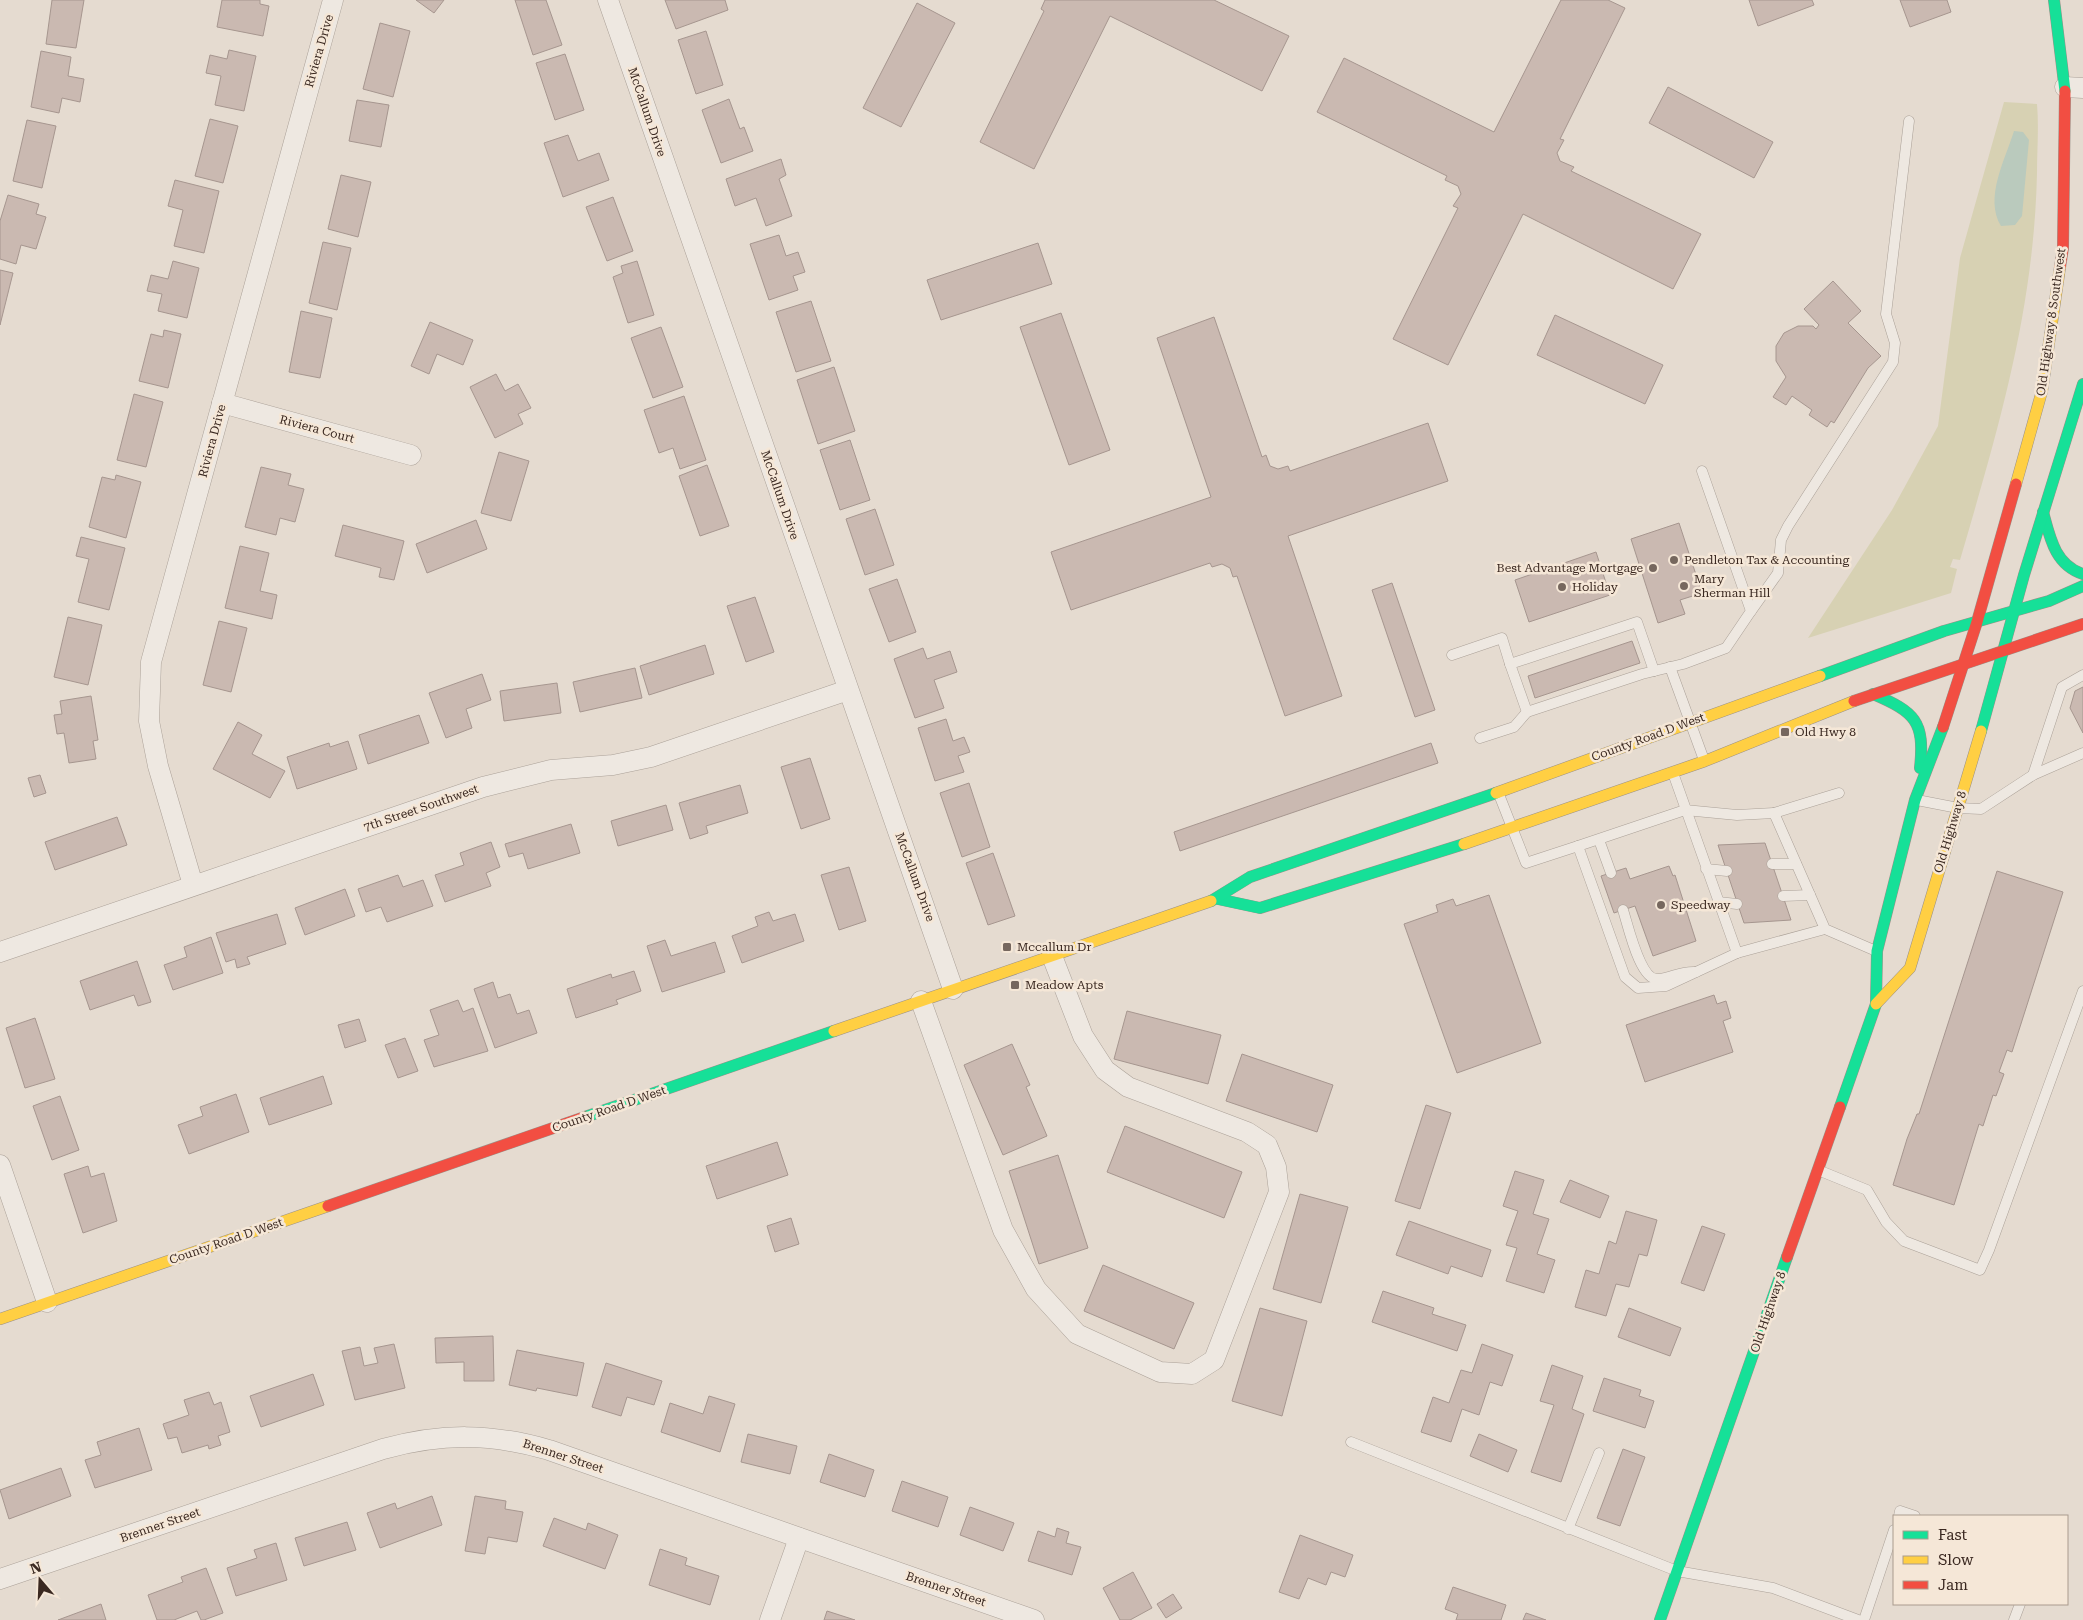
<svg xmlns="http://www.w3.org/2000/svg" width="2083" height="1620" viewBox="0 0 2083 1620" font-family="'Roboto Serif',serif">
	<rect width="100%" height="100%" fill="#e5dbd0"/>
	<path fill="#d7d1b3" d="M2004 102 2037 104C2039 127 2037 150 2037 173 2034 311 1998 430 1960 560L1953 559 1950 567 1957 569 1951 593 1808 638 1892 510 1938 426 1960 258Z"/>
	<path fill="#bacabd" d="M2014 131 2023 132 2029 140 2022 216 2015 225 2001 226C1984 198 2005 160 2014 131Z"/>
	<g fill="#cab9b1" stroke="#a6968f">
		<path d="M52 0H84L76 48 46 44Z"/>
		<path d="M222 0H260V4L269 6 263 36 217 27Z"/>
		<path d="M416 0H444L434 13Z"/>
		<path d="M515 0H546L562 45 533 55Z"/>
		<path d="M665 0H725L728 10 676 29Z"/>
		<path d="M1045 0H1214L1289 36 1262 91 1110 16 1034 169 980 142 1044 11 1041 9Z"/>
		<path d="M1561 0H1608L1625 8 1560 139 1564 140 1557 153 1560 161 1574 167 1571 171 1701 234 1673 289 1523 214 1448 365 1393 339 1458 208 1453 206 1461 194 1458 186 1445 180 1447 176 1317 112 1344 58 1494 132Z"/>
		<path d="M1749 0H1812L1814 5 1758 26Z"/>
		<path d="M1900 0H1947L1951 12 1910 27Z"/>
		<path d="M917 3 955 23 901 127 863 108Z"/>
		<path d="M380 23 410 31 393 97 363 89Z"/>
		<path d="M706 31 723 85 696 94 678 40Z"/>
		<path d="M229 50 256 56 244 111 215 105 221 76 206 73 210 55 227 59Z"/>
		<path d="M41 51 71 57 68 76 84 79 80 102 62 98 59 113 31 107Z"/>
		<path d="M565 54 584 110 555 120 536 63Z"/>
		<path d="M1668 87 1773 142 1754 178 1649 123Z"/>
		<path d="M729 99 740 129 744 127 753 151 721 163 702 110Z"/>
		<path d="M357 100 389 105 381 147 349 141Z"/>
		<path d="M210 119 238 126 223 183 195 176Z"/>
		<path d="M27 120 56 126 42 188 13 181Z"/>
		<path d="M568 135 578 161 599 153 609 180 563 197 544 143Z"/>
		<path d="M781 159 786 175 779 179 792 216 766 226 756 198 735 206 726 179Z"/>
		<path d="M341 175 371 182 358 237 328 229Z"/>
		<path d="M175 180 219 191 204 253 174 246 183 210 168 206Z"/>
		<path d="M8 195 39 204 36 214 46 217 36 249 21 245 16 264 0 259V221Z"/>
		<path d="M613 197 633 251 607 261 586 207Z"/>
		<path d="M779 235 786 256 798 252 805 272 793 276 798 290 769 300 750 244Z"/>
		<path d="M323 242 351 248 337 310 309 303Z"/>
		<path d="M1038 243 1052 284 941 320 927 280Z"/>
		<path d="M173 261 199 268 187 318 158 311 162 294 147 291 151 275 168 279Z"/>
		<path d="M637 261 654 315 628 323 613 277 623 273 621 266Z"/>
		<path d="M0 270 13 273 0 325Z"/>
		<path d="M1833 281 1861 311 1848 323 1881 356 1868 368 1834 423 1831 421 1827 427 1809 415 1812 410 1792 396 1786 405 1773 397 1786 377 1776 361V346L1784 333 1798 326H1813L1816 329 1819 325 1804 309Z"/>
		<path d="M811 301 831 361 796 372 776 312Z"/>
		<path d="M301 311 332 318 320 378 289 372Z"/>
		<path d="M1061 313 1110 450 1069 465 1020 327Z"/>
		<path d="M1555 315 1663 365 1645 404 1537 355Z"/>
		<path d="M1214 317 1262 457 1266 455 1270 466 1278 469 1288 466 1290 471 1428 423 1448 481 1288 536 1342 696 1285 716 1237 576 1233 577 1230 568 1222 564 1212 567 1210 563 1071 610 1051 552 1211 497 1157 338Z"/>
		<path d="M430 322 473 340 463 365 437 354 429 374 411 366Z"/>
		<path d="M661 327 683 387 653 398 631 338Z"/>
		<path d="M164 330 181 334 168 388 139 381 151 334 163 337Z"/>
		<path d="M834 367 855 431 818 444 797 380Z"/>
		<path d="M496 374 505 391 518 384 531 408 518 414 523 424 495 438 470 387Z"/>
		<path d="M134 394 163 402 146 467 117 460Z"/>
		<path d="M684 396 706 460 680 469 673 448 659 453 644 410Z"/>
		<path d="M850 440 870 500 840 510 820 450Z"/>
		<path d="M499 452 529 461 511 521 481 513Z"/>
		<path d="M707 465 729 526 700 536 679 476Z"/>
		<path d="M261 467 291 474 288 485 304 489 295 522 280 518 276 535 245 527Z"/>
		<path d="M116 475 141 482 126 538 89 527 102 477 115 480Z"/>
		<path d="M875 509 894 565 865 575 846 519Z"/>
		<path d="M476 520 487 549 427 573 416 544Z"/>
		<path d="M1679 523 1702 593 1680 600 1685 614 1658 623 1631 539Z"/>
		<path d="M343 525 404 541 394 580 379 577 381 568 335 556Z"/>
		<path d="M81 537 125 548 109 610 78 602 89 559 76 556Z"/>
		<path d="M240 546 269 553 260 591 277 595 272 619 225 608Z"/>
		<path d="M1596 552 1610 595 1529 622 1515 580Z"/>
		<path d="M897 579 916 632 889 642 869 589Z"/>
		<path d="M1392 583 1435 710 1415 717 1372 590Z"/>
		<path d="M755 597 774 652 746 662 727 606Z"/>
		<path d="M68 617 102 625 88 685 54 677Z"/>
		<path d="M219 621 247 628 231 692 203 685Z"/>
		<path d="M1632 641 1640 663 1535 698 1528 676Z"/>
		<path d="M705 645 714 674 649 695 640 666Z"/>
		<path d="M923 648 927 659 950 651 957 672 934 680 944 708 915 718 894 659Z"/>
		<path d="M635 668 642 698 580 712 573 682Z"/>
		<path d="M482 674 491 700 466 709 472 728 446 738 429 693Z"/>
		<path d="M557 683 561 713 504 721 500 691Z"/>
		<path d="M2083 687V733L2070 708 2075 691Z"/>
		<path d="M91 696 98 740 93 741 96 759 69 763 64 733 57 734 54 715 62 714 60 701Z"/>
		<path d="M419 715 429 743 368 764 359 735Z"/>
		<path d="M946 719 953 741 964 737 970 752 958 756 964 772 935 781 918 728Z"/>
		<path d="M238 722 262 735 252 754 285 771 270 798 213 769Z"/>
		<path d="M348 741 357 769 297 789 287 757 329 743 330 747Z"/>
		<path d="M1431 743 1438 763 1180 851 1174 832Z"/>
		<path d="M810 758 830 819 801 829 781 767Z"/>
		<path d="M40 775 46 793 34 797 28 778Z"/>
		<path d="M969 783 990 847 962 857 940 793Z"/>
		<path d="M740 785 748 813 706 826 708 833 690 839 679 803Z"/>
		<path d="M666 805 673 830 618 846 611 821Z"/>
		<path d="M117 817 127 845 55 870 45 842Z"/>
		<path d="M571 824 580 853 528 869 523 853 509 857 505 844Z"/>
		<path d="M491 842 500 867 486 873 491 886 445 902 435 875 464 865 460 853Z"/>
		<path d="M1765 843 1791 920 1744 923 1718 845Z"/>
		<path d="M993 853 1015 916 988 925 966 863Z"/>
		<path d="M1669 866 1673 876 1675 875 1696 941 1653 956 1635 906 1614 913 1601 876 1626 868 1630 879Z"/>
		<path d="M849 867 866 921 839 930 821 875Z"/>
		<path d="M1997 871 2063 892 2012 1052 2007 1050 1999 1072 2004 1074 1996 1096 1993 1095 1983 1126 1979 1124 1954 1205 1893 1185 1907 1139 1917 1114H1919Z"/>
		<path d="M398 875 403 887 423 880 433 906 387 922 381 907 366 912 358 889Z"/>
		<path d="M345 889 355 916 305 935 295 908Z"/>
		<path d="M1489 895 1541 1043 1457 1073 1404 924 1438 912 1436 905 1453 899 1456 906Z"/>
		<path d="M769 912 773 921 795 914 804 941 742 963 732 936 758 926 755 917Z"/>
		<path d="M277 914 286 944 247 957 250 964 237 968 235 959 226 962 216 933Z"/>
		<path d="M211 937 223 973 173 990 164 965 187 957 184 947Z"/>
		<path d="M665 940 671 956 715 942 725 972 662 992 647 946Z"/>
		<path d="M137 961 151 1002 138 1006 134 995 90 1010 80 981Z"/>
		<path d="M634 971 641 991 616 1000 618 1004 576 1018 567 989 611 974 612 978Z"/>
		<path d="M493 982 498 998 510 994 517 1014 529 1010 537 1033 495 1048 474 989Z"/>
		<path d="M1714 995 1717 1004 1726 1001 1731 1018 1723 1021 1733 1052 1645 1082 1626 1025Z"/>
		<path d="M458 1000 463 1012 473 1008 488 1051 434 1067 424 1040 439 1035 430 1010Z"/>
		<path d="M1127 1011 1221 1035 1208 1084 1114 1059Z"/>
		<path d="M35 1018 55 1079 25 1088 6 1028Z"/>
		<path d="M359 1019 366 1041 345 1048 338 1025Z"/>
		<path d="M405 1038 418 1071 398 1078 385 1045Z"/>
		<path d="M1012 1044 1030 1085 1026 1087 1047 1136 1003 1155 964 1065Z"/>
		<path d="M1242 1054 1333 1085 1317 1132 1226 1101Z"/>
		<path d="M323 1076 332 1104 269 1125 260 1098Z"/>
		<path d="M236 1094 249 1132 189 1154 178 1125 203 1116 200 1107Z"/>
		<path d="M60 1096 79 1150 52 1160 33 1106Z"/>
		<path d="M1426 1105 1451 1113 1420 1209 1395 1201Z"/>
		<path d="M1125 1126 1242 1172 1224 1218 1107 1172Z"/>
		<path d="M777 1142 788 1175 717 1199 706 1166Z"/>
		<path d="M1058 1155 1088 1248 1039 1264 1009 1171Z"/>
		<path d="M88 1166 91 1177 104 1173 117 1221 83 1233 64 1174Z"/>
		<path d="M1515 1171 1544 1180 1533 1214 1549 1219 1537 1254 1555 1260 1544 1293 1506 1281 1517 1248 1506 1245 1518 1211 1503 1206Z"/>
		<path d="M1570 1180 1609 1196 1600 1218 1560 1202Z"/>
		<path d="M1300 1194 1348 1207 1321 1303 1273 1289Z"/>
		<path d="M1626 1211 1657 1220 1647 1256 1639 1254 1629 1287 1616 1284 1606 1316 1575 1307 1586 1270 1599 1274 1609 1241 1616 1244Z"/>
		<path d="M791 1218 799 1244 775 1252 767 1226Z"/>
		<path d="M1409 1221 1491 1250 1482 1277 1451 1266 1448 1274 1396 1255Z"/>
		<path d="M1702 1226 1725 1234 1704 1291 1681 1283Z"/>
		<path d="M1103 1265 1194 1303 1174 1349 1084 1311Z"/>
		<path d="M1383 1291 1434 1308 1432 1314 1466 1325 1457 1351 1372 1322Z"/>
		<path d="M1260 1308 1307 1321 1282 1416 1232 1401Z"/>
		<path d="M1629 1308 1681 1328 1670 1356 1618 1337Z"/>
		<path d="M493 1336 494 1381H464V1362L436 1363 435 1338Z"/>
		<path d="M394 1344 405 1388 355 1400 342 1351 360 1347 364 1366 378 1363 374 1348Z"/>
		<path d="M1482 1344 1513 1355 1502 1386 1490 1382 1479 1415 1462 1409 1451 1442 1421 1432 1433 1397 1449 1403 1461 1370 1472 1373Z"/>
		<path d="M517 1350 584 1363 577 1396 537 1388 536 1391 509 1385Z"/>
		<path d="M606 1363 662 1381 654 1405 627 1397 621 1416 592 1407Z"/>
		<path d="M1552 1365 1583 1376 1572 1409 1584 1414 1561 1482 1531 1472 1554 1405 1540 1401Z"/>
		<path d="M313 1374 324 1405 261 1427 250 1396Z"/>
		<path d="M1604 1378 1641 1390 1639 1396 1654 1401 1645 1428 1593 1411Z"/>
		<path d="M209 1392 214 1405 221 1402 230 1432 218 1436 221 1445 209 1449 208 1445 182 1453 177 1437 168 1439 163 1424 189 1415 184 1400Z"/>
		<path d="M709 1396 735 1404 720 1452 661 1432 670 1403 703 1414Z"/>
		<path d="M139 1428 152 1470 95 1488 85 1460 101 1455 97 1442Z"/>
		<path d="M748 1434 797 1446 790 1474 741 1462Z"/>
		<path d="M1479 1434 1517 1450 1508 1472 1470 1456Z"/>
		<path d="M1623 1449 1645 1457 1620 1526 1597 1518Z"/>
		<path d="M829 1454 874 1470 865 1497 820 1482Z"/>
		<path d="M61 1468 71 1496 9 1519 0 1490Z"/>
		<path d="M902 1481 948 1497 938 1527 892 1511Z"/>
		<path d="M432 1496 442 1525 380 1548 367 1513 395 1503 397 1509Z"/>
		<path d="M475 1496 506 1501 505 1509 523 1512 517 1542 488 1537 485 1554 465 1551Z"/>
		<path d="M970 1507 1014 1523 1003 1551 960 1535Z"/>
		<path d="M554 1518 586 1530 588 1523 618 1535 605 1569 543 1546Z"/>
		<path d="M347 1522 356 1550 304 1566 295 1538Z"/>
		<path d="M1057 1528 1069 1532 1066 1543 1081 1547 1072 1575 1028 1561 1038 1531 1055 1537Z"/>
		<path d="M1300 1535 1353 1555 1345 1577 1331 1572 1326 1585 1308 1578 1299 1599 1279 1592Z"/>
		<path d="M276 1543 287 1580 236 1596 227 1568 257 1558 254 1550Z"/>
		<path d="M660 1549 687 1558 685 1565 719 1576 710 1605 649 1585Z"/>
		<path d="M206 1568 223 1613 204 1620H201L197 1611 174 1620H157L148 1595 183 1582 181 1577Z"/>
		<path d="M1133 1572 1152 1608 1130 1620H1120L1103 1588Z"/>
		<path d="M1453 1587 1506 1605 1501 1620H1456L1458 1614 1445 1609Z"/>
		<path d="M1173 1594 1182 1608 1166 1618 1157 1604Z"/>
		<path d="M101 1604 106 1620H58Z"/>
		<path d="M827 1611 855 1620H824Z"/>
		<path d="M1526 1613 1546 1620H1523Z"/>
	</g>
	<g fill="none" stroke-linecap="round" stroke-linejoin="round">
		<defs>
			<g id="lane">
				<path d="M1751 611 1778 573 1781 540 1788 526 1893 362 1895 343 1886 314 1909 121"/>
				<path d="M1452 655 1502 638 1510 664 1637 622 1654 671"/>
				<path d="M1510 664 1527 712"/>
				<path d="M1670 667 1704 760"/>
				<path d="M1480 738 1514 727 1527 712 1642 674 1683 664 1726 648 1751 611 1702 471"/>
				<path d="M1673 773 1737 953"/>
				<path d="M2033 775 2083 753"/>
				<path d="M1498 792 1526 863 1578 846"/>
				<path d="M1917 800 1958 808 1981 809 2033 775 2062 687 2083 675"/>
				<path d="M1774 813 1839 793"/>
				<path d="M1599 840 1611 873"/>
				<path d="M1772 864H1796"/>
				<path d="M1706 869 1727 871"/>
				<path d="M1783 896 1810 895"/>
				<path d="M1718 902 1737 904"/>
				<path d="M1623 910C1628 925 1640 981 1658 979 1673 978 1678 971 1696 972"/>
				<path d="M1825 929 1774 813 1737 815 1685 810 1578 846 1625 977 1638 988 1666 986 1737 953 1825 929 1876 951"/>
				<path d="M1818 1170 1867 1190 1886 1222 1904 1241 1980 1270 1989 1250 2083 991"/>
				<path d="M1351 1442 1677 1571 1773 1588 1858 1620"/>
				<path d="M1899 1516 1900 1511 1915 1516"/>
				<path d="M1568 1529 1599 1453"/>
				<path d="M1864 1620 1894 1530"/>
				<path d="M2014 1620 2020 1604"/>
			</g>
			<g id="street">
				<path d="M608 0 953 989"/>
				<path d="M2065 87 2083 88"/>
				<path d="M222 403 411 455"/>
				<path d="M193 885 158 766 149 721 151 662 333 0"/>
				<path d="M0 952 483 787 551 770 613 765 651 757 848 690"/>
				<path d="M921 1001 1003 1230 1036 1289 1077 1334 1160 1372 1192 1374 1214 1360 1279 1192 1276 1167 1267 1145 1247 1132 1128 1087 1105 1070 1083 1036 1052 956"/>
				<path d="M0 1165 47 1302"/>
				<path d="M0 1579 383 1449C442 1433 490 1433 549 1450L1034 1620"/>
				<path d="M770 1620 799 1538"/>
			</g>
			<g id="fast">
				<path d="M2054 0 2065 91"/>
				<path d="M2043 512C2050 538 2055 565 2083 574"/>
				<path d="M1820 676 1944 631 2049 601 2083 586"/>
				<path d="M1873 694C1915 712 1925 721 1920 768"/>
				<path d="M1981 731 2024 575 2083 384"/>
				<path d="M1218 899 1260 908 1464 844"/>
				<path d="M1211 901 1250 877 1496 793"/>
				<path d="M1840 1107 1876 1004 1877 951 1915 800 1943 727"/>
				<path d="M585 1117 834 1031"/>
				<path d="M1660 1620 1787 1257"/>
			</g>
			<g id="slow">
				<path d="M2016 484 2042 391 2060 267"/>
				<path d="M1496 793 1820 676"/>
				<path d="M1464 844 1705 761 1854 701"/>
				<path d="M1876 1004 1910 968 1981 731"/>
				<path d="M834 1031 1211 901"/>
				<path d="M0 1319 328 1206"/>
			</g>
			<g id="jam">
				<path d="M2060 267 2063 248 2065 91"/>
				<path d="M1854 701 2083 624"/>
				<path d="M1943 727 1977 622 2016 484"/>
				<path d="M328 1206 585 1117"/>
				<path d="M1787 1257 1840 1107"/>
			</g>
		</defs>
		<use href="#lane" stroke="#aba198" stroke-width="11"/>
		<use href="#street" stroke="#aba198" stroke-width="21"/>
		<use href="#fast" stroke="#9a9088" stroke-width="12"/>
		<use href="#slow" stroke="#9a9088" stroke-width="12"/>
		<use href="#jam" stroke="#9a9088" stroke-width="12"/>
		<use href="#lane" stroke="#eee8e1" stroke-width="10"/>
		<use href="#street" stroke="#eee8e1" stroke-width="20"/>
		<use href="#fast" stroke="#16e098" stroke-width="11"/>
		<use href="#slow" stroke="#ffcf43" stroke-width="11"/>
		<use href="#jam" stroke="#f24e42" stroke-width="11"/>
	</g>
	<g fill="#76675e" stroke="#f5e7d7" stroke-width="2">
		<circle cx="1674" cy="560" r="5"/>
		<circle cx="1653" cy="568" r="5"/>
		<circle cx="1684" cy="586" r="5"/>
		<circle cx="1562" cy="587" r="5"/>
		<rect x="1780" y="727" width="10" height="10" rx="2.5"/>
		<circle cx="1661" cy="905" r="5"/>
		<rect x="1002" y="942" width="10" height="10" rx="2.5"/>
		<rect x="1010" y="980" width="10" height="10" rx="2.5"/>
	</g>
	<g text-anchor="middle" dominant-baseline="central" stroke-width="5" stroke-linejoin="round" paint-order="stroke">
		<g font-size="12" fill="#3a2820" stroke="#f5e7d7">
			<text transform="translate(319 51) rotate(-74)">Riviera Drive</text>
			<text transform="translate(647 112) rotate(71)">McCallum Drive</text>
			<text transform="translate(2051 322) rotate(-82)">Old Highway 8 Southwest</text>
			<text transform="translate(317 429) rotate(15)">Riviera Court</text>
			<text transform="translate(212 441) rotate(-75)">Riviera Drive</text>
			<text transform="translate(780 495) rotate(71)">McCallum Drive</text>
			<text transform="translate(1648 737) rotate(-20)">County Road D West</text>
			<text transform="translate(421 808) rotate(-19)">7th Street Southwest</text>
			<text transform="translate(1950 832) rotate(-73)">Old Highway 8</text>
			<text transform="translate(915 877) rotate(70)">McCallum Drive</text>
			<text transform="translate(609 1109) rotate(-19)">County Road D West</text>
			<text transform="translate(226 1241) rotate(-19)">County Road D West</text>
			<text transform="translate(1768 1312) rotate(-71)">Old Highway 8</text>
			<text transform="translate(563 1456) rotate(18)">Brenner Street</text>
			<text transform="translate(160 1525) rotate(-19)">Brenner Street</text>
			<text transform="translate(946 1589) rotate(19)">Brenner Street</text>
		</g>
		<g font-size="12" fill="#3a2820" stroke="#f5e7d7" text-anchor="start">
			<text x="1684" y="560">Pendleton Tax &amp; Accounting</text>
			<text x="1643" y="568" text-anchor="end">Best Advantage Mortgage</text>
			<text x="1694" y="579">Mary<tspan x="1694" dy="14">Sherman Hill</tspan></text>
			<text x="1572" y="587">Holiday</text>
			<text x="1795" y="732">Old Hwy 8</text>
			<text x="1671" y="905">Speedway</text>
			<text x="1017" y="947">Mccallum Dr</text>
			<text x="1025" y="985">Meadow Apts</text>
		</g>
	</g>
	<rect x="1893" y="1515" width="175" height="90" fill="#f5e7d7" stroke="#aa9b8e"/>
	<rect x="1903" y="1531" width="25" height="8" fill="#16e098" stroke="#aa9b8e"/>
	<text x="1938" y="1540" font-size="15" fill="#3a2820">Fast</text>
	<rect x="1903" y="1556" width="25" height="8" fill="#ffcf43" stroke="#aa9b8e"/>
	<text x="1938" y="1565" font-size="15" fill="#3a2820">Slow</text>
	<rect x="1903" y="1581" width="25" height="8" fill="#f24e42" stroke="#aa9b8e"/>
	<text x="1938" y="1590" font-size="15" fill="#3a2820">Jam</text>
	<g transform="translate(40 1580) rotate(341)" stroke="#f5e7d7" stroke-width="4" paint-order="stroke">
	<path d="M0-4L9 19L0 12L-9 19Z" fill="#3a2820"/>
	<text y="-8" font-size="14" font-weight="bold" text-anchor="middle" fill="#3a2820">N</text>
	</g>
</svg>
